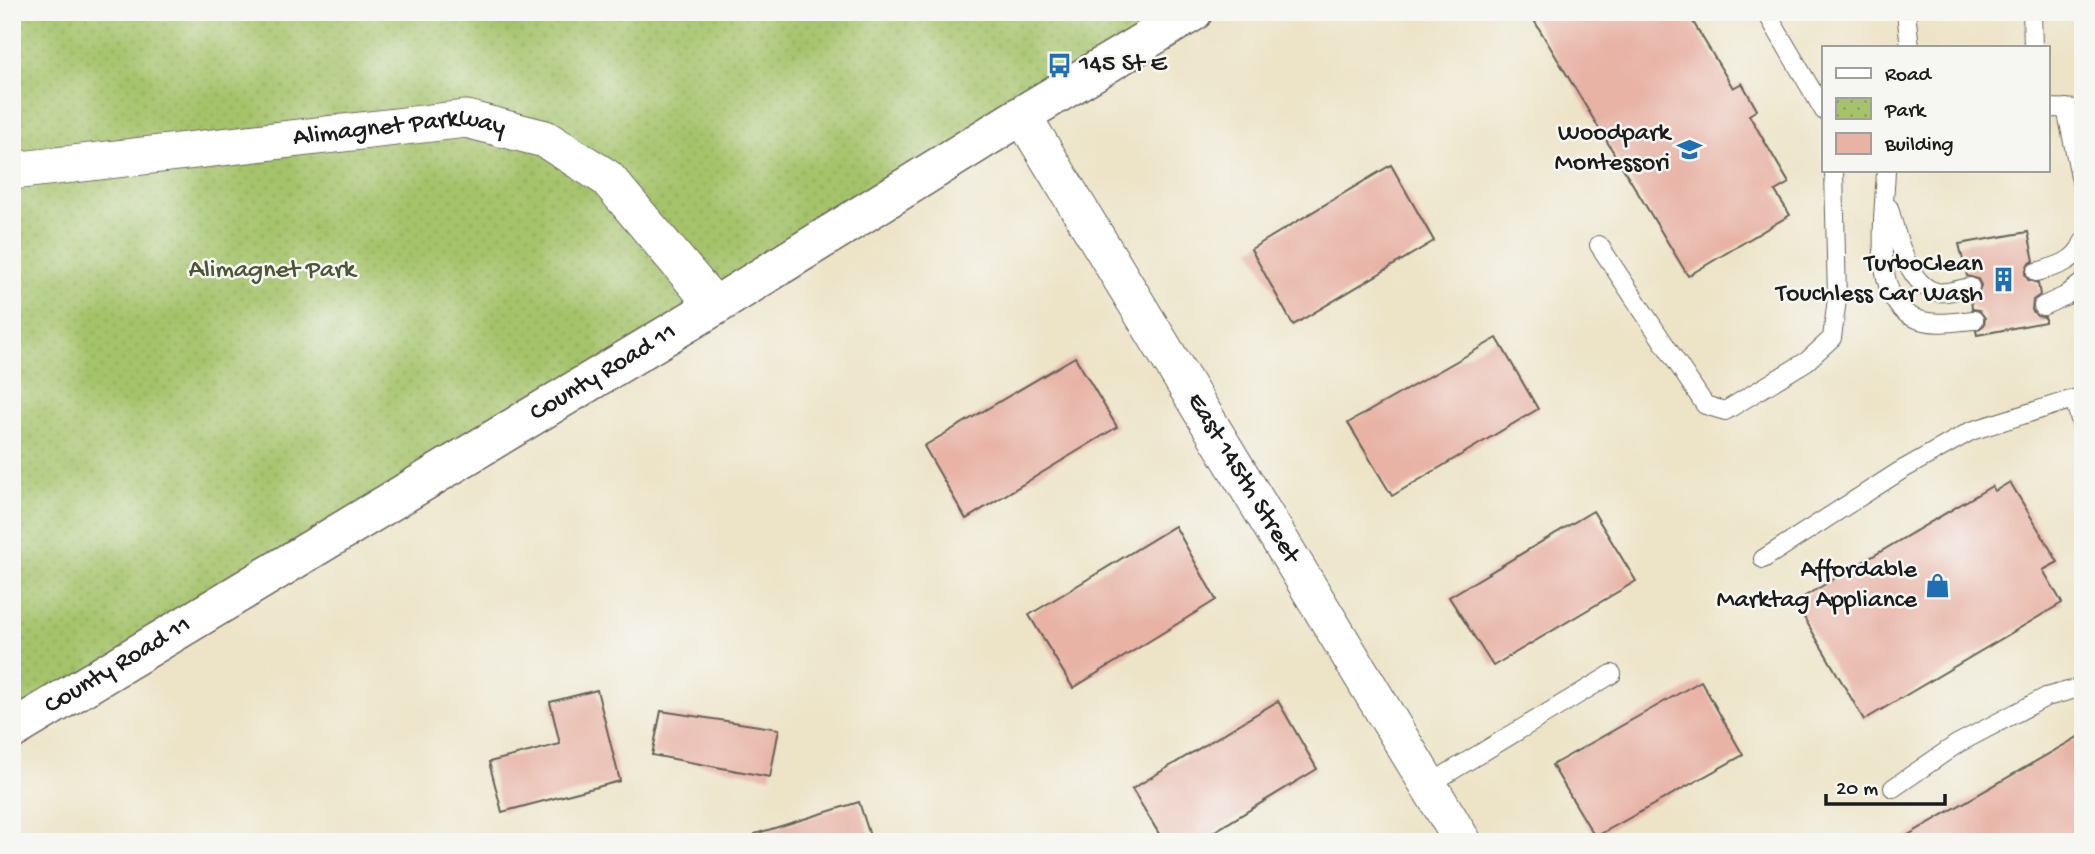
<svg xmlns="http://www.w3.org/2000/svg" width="2095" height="854" viewBox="0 0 2095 854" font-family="'Gochi Hand',sans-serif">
	<defs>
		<pattern id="park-dots" width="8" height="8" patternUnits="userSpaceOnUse" patternTransform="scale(1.75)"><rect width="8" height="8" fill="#a5c36a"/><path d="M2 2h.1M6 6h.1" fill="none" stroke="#8da75b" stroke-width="1.8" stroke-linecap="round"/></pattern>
	</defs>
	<rect width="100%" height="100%" fill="#f6f6f2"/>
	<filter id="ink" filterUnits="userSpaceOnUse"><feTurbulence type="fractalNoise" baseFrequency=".0143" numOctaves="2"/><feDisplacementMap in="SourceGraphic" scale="14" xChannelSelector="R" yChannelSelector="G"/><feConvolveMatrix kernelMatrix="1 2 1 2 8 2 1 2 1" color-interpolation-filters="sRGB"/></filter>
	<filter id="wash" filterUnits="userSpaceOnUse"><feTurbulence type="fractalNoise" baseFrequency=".00686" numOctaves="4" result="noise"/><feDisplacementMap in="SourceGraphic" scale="28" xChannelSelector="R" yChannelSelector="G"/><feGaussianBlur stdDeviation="1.57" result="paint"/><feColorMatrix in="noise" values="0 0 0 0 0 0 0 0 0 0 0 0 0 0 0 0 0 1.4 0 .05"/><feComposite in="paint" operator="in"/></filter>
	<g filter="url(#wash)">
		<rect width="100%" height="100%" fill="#ede4c8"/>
		<path fill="url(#park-dots)" stroke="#607043" stroke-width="2" d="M12 12H1193L12 730Z"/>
		<g id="blocks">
			<g fill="#e8b2a5">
				<path d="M1529 12H1687L1733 88 1742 83 1757 110 1749 115 1789 183 1775 191 1790 215 1688 276Z"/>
				<path d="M1391 165 1434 241 1293 325 1251 249Z"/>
				<path d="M2028 232 2034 261 2028 264 2025 274 2028 280 2038 283 2040 295 2033 300 2032 310 2037 316 2045 317V322L1977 335 1976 331 1984 325 1985 318 1979 310 1972 309 1971 298 1978 295 1981 285 1978 279 1967 276 1959 244Z"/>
				<path d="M1497 338 1538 409 1392 496 1348 423Z"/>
				<path d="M1075 357 1117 427 966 519 924 446Z"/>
				<path d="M2010 482 2058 562 2043 570 2062 603 1864 720 1795 602 1992 486 1995 491Z"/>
				<path d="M1593 511 1636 581 1493 666 1449 597Z"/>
				<path d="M1175 526 1216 600 1073 688 1029 615Z"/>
				<path d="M1701 681 1743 755 1595 837 1552 765Z"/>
				<path d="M597 690 620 781 502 812 489 762 560 744 550 702Z"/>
				<path d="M1278 701 1317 769 1197 842H1164L1132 789Z"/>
				<path d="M661 711 779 729 770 777 652 755Z"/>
				<path d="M2083 734V842H1896Z"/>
				<path d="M859 802 872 842H757L755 834Z"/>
			</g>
		</g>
	</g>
	<g filter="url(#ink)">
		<use href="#blocks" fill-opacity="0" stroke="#656258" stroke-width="2"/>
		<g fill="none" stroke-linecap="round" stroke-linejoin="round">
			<defs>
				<g id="lane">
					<path d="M1766 12 1824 111"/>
					<path d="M1906 12 1910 47"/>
					<path d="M2032 12 2033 47"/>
					<path d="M2048 108 2083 109"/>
					<path d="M2066 108 2083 191"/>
					<path d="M1886 170C1885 209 1869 299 1914 318 1933 326 1954 322 1974 320"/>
					<path d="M1889 208C1896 232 1907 286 1937 292 1946 294 1960 289 1970 287"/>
					<path d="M1599 245 1705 405 1725 411 1807 361 1832 338 1837 299 1834 170"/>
					<path d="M2036 272C2055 267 2076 262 2083 242"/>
					<path d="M2043 306 2065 296 2083 282"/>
					<path d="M2074 399 2083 430"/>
					<path d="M1763 559 1900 471 1971 431 2083 396"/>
					<path d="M1428 785 1612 674"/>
					<path d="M1893 788 1957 744 2046 697 2083 687"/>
				</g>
				<g id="street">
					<path id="s1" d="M1022 115 1463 842"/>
					<path id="s2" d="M12 171 466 119 545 139 607 178 715 306"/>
				</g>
				<g id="secondary">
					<path id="s3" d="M12 730 715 306 1022 115 1193 12"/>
				</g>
			</defs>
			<use href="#lane" stroke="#656258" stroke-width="20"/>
			<use href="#street" stroke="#656258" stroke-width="39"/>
			<use href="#secondary" stroke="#656258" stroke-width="41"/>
			<use href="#lane" stroke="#fff" stroke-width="18"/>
			<use href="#street" stroke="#fff" stroke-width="37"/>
			<use href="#secondary" stroke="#fff" stroke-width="38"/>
		</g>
	</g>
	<defs>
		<symbol id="bus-bare" viewBox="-9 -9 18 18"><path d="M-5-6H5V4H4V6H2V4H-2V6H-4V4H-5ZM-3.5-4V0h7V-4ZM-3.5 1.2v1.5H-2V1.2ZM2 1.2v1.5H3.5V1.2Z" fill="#1f6fb2" stroke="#f6f6f2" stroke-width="2.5" paint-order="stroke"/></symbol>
		<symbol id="school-bare" viewBox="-9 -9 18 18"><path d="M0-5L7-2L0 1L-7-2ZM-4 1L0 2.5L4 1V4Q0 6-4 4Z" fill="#1f6fb2" stroke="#f6f6f2" stroke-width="2.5" paint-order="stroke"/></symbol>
		<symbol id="building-bare" viewBox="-9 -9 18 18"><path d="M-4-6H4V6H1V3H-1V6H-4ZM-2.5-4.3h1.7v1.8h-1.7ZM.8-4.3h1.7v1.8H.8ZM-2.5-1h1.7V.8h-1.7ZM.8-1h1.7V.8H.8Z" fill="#1f6fb2" stroke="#f6f6f2" stroke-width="2.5" paint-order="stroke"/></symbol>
		<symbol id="shop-bare" viewBox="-9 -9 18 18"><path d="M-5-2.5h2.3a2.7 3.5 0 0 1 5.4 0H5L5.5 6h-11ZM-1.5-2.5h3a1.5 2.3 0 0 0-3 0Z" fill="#1f6fb2" stroke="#f6f6f2" stroke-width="2.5" paint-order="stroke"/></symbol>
	</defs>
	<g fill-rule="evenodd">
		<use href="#bus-bare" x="1042" y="48" width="35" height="35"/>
		<use href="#school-bare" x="1672" y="132" width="35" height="35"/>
		<use href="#building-bare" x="1986" y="262" width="35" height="35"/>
		<use href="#shop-bare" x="1920" y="568" width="35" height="35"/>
	</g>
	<g text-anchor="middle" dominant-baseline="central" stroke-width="5" stroke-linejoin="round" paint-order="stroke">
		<g font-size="26" fill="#1c1c1c" stroke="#f6f6f2" text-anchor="end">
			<text x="1079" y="65" text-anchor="start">145 St E</text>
			<text x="1670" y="134">Woodpark<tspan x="1670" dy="30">Montessori</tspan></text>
			<text x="1983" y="265">TurboClean<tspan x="1983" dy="30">Touchless Car Wash</tspan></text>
			<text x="1917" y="571">Affordable<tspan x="1917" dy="30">Marktag Appliance</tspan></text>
		</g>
		<g font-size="26" fill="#1c1c1c" stroke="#f6f6f2">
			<text stroke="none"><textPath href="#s2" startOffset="390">Alimagnet Parkway</textPath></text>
			<text stroke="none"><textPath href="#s3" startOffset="691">County Road 11</textPath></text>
			<text stroke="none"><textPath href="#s1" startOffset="425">East 145th Street</textPath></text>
			<text stroke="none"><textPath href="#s3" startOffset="124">County Road 11</textPath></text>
		</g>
		<g font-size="26" fill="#4c5637" stroke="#f6f6f2">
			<text x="272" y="271">Alimagnet Park</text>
		</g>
	</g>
	<rect width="2095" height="854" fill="none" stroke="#f6f6f2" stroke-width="42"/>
	<rect x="1822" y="46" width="228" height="126" fill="#f6f6f2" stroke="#9f9f9c" stroke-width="2"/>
	<rect x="1836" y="68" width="35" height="10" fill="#ffffff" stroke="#9f9f9c" stroke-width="2"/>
	<text x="1885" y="80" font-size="21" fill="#1c1c1c">Road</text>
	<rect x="1836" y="98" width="35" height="21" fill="url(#park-dots)" stroke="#9f9f9c" stroke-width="2"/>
	<text x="1885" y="116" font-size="21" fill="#1c1c1c">Park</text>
	<rect x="1836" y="133" width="35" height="21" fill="#e8b2a5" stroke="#9f9f9c" stroke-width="2"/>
	<text x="1885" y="150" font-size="21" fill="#1c1c1c">Building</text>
	<path d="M1826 794v10h119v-10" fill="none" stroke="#1c1c1c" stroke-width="3.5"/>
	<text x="1836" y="794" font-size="21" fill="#1c1c1c" stroke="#f6f6f2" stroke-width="5" paint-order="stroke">20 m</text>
</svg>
